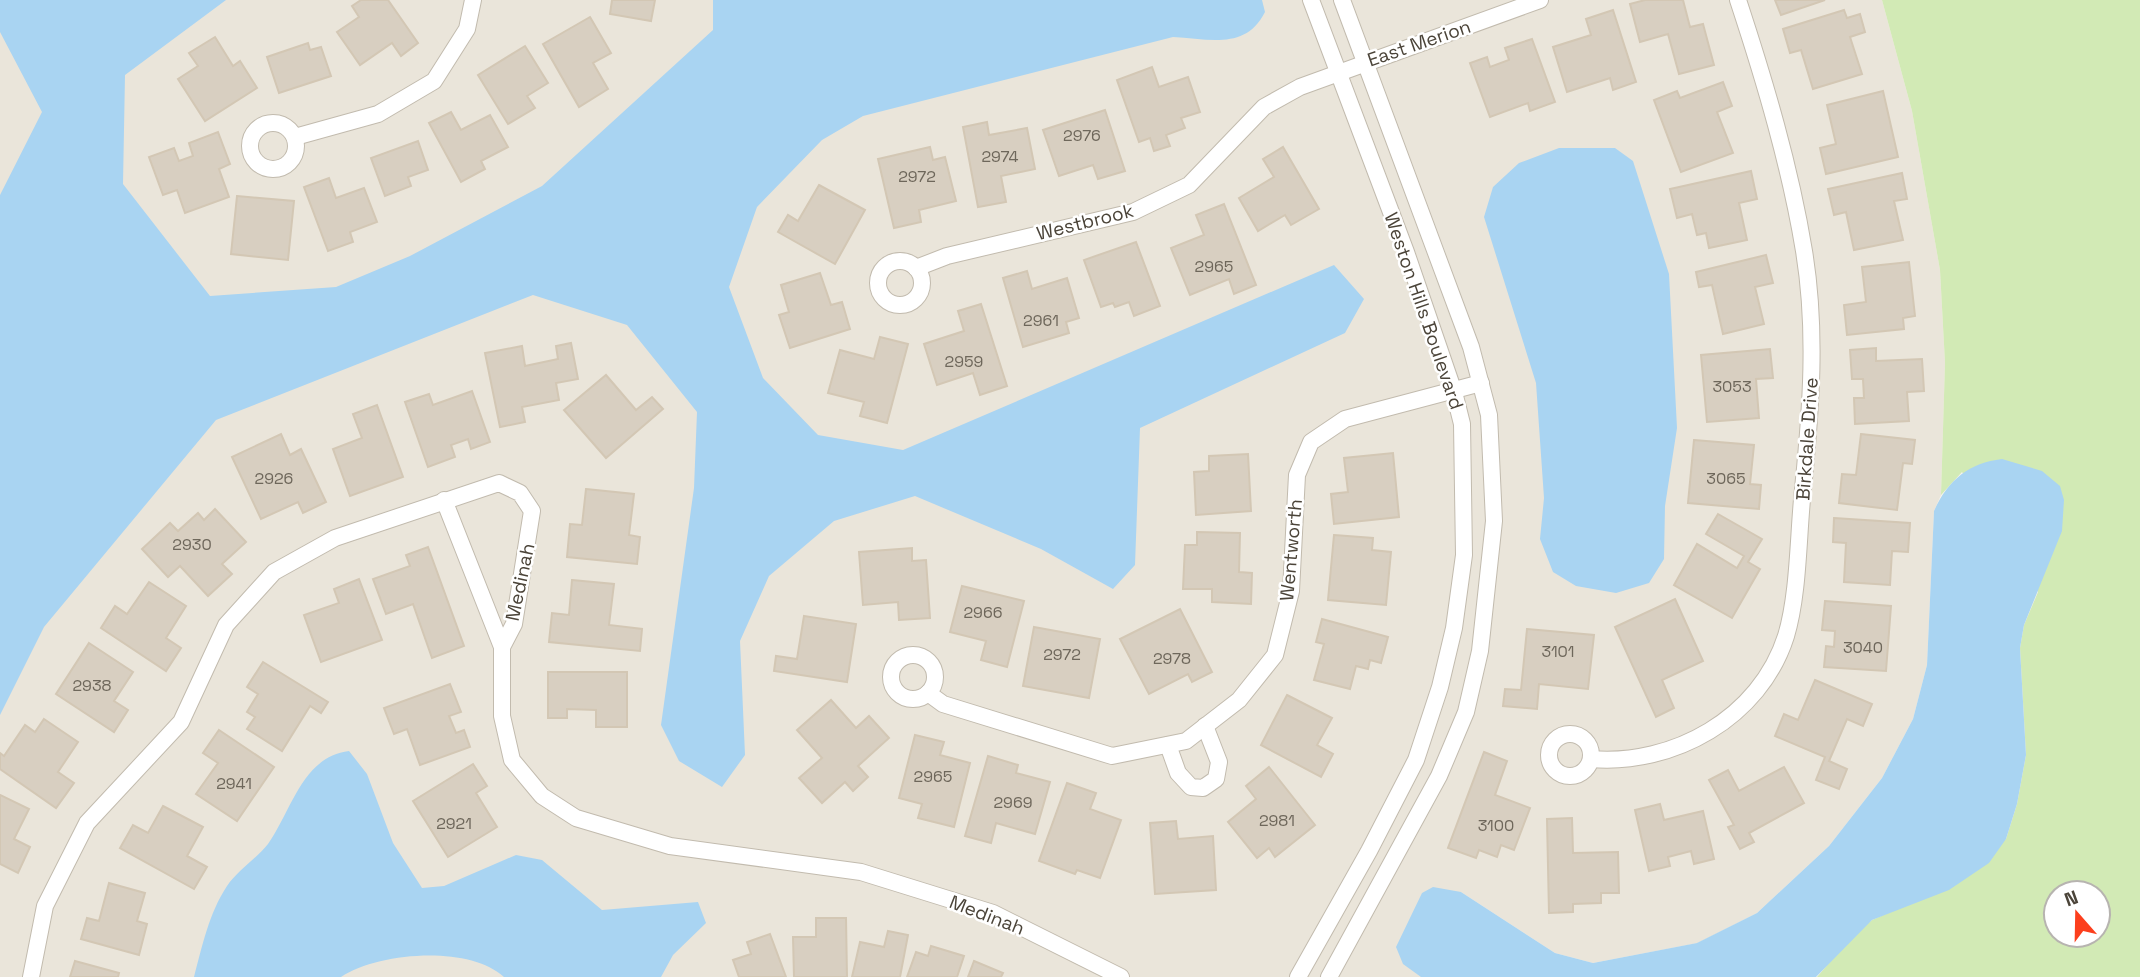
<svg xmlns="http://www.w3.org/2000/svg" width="2140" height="977" viewBox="0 0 2140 977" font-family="'Space Grotesk',sans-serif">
	<rect width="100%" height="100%" fill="#f6f3ec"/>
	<path fill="#eae5da" d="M0 0H1882L1912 111 1940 270 1945 363 1941 495 1934 511 1927 665 1913 719 1882 778 1829 846 1757 913 1698 943 1593 963 1555 953 1461 892 1422 977H0Z"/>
	<path fill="#d2eab5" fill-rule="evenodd" d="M1882 0H2140V977H1817L1853 935 1872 920 1904 906 2006 839 2017 804 2026 755 2020 648 2024 625 2038 592 1962 472 1941 495 1945 363 1940 270 1912 111ZM2056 893H2098V935H2056Z"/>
	<g fill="#a9d4f2">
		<path d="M0 0H226L125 75 123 184 210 296 336 287 410 256 542 186 713 30V0H1262L1265 12C1246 50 1210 39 1173 37L863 116 822 140 757 207 729 287 763 378 818 435 903 450 1334 265 1364 299 1345 333 1140 428 1135 565 1113 589 1041 549 915 496 834 521 769 576 740 641 745 755 722 787 679 761 661 725 694 488 697 412 627 325 533 295 216 420 44 627 0 715V195L42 112 0 32Z"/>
		<path d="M1559 148H1615L1633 161 1669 274 1677 428 1665 506 1664 559 1649 583 1616 593 1576 586 1553 572 1540 539 1544 498 1536 383 1484 217 1493 187 1519 163Z"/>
		<path d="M2002 459 2042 471 2060 486 2064 500 2062 531 2024 625 2020 648 2026 755 2017 804 2006 839 1989 863 1949 890 1872 920 1816 977H1421L1403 964 1396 947 1422 893 1433 887 1461 892 1555 953 1593 963 1697 943 1757 913 1829 846 1882 778 1913 719 1927 665 1934 511C1948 480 1969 463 2002 459Z"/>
		<path d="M349 751 367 774 393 843 422 888 444 886 516 855 542 860 602 910 698 902 706 923 673 955 661 977H504C469 945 379 952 341 977H194C202 947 209 913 227 886 238 870 256 859 268 844 292 810 302 757 349 751Z"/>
	</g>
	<g fill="#d8cfc1" stroke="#d3c7b4" stroke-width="2">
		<path d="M361 0H388L418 43 401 56 392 43 360 65 337 32 359 17 352 6Z"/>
		<path d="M612 0H655L651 21 610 14Z"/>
		<path d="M1645 0H1683L1690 27 1703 24 1714 65 1679 74 1668 34 1640 42 1630 4Z"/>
		<path d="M1775 0H1825L1781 15Z"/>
		<path d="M1613 10 1636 82 1613 90 1610 78 1567 92 1553 47 1591 35 1586 19Z"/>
		<path d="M1844 10 1847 18 1860 14 1865 32 1850 37 1862 74 1813 89 1801 50 1790 53 1783 29Z"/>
		<path d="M590 17 611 53 593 63 608 89 579 107 543 44Z"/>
		<path d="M215 37 233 66 240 61 257 88 205 121 178 79 198 66 189 53Z"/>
		<path d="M1532 39 1555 102 1530 111 1528 103 1490 117 1470 63 1487 57 1490 67 1509 60 1505 48Z"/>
		<path d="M308 43 310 50 321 47 331 76 279 93 267 57Z"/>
		<path d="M525 46 548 83 527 96 535 108 508 124 478 75Z"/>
		<path d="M1152 67 1159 87 1188 77 1200 112 1181 118 1185 128 1166 135 1170 146 1154 151 1150 138 1139 142 1117 80Z"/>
		<path d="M1723 82 1732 106 1717 112 1733 153 1681 172 1654 100 1677 91 1680 98Z"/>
		<path d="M1883 91 1898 157 1826 174 1820 148 1836 144 1827 105Z"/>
		<path d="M1105 110 1125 171 1098 179 1093 165 1059 176 1043 130Z"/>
		<path d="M451 112 461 130 490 115 508 147 481 161 485 169 461 182 429 123Z"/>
		<path d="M987 122 989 135 1027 128 1035 169 1001 176 1006 202 978 207 963 127Z"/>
		<path d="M218 132 230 164 219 169 229 197 185 213 177 190 163 195 149 157 174 148 179 161 193 156 189 143Z"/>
		<path d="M418 141 428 170 408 177 411 186 385 196 371 158Z"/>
		<path d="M930 147 933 160 945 157 956 201 919 210 921 222 894 228 878 159Z"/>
		<path d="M1283 147 1319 209 1291 225 1285 215 1258 231 1239 198 1274 177 1263 159Z"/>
		<path d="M1751 171 1757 199 1739 203 1747 240 1709 248 1706 233 1697 235 1692 214 1677 218 1670 189Z"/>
		<path d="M1902 173 1907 199 1894 201 1903 240 1854 250 1846 212 1834 215 1828 189Z"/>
		<path d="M329 178 336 198 364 188 377 222 350 232 353 242 328 251 304 187Z"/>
		<path d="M819 185 865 210 835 264 778 232 788 215 798 221Z"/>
		<path d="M237 196 294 201 288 260 231 254Z"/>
		<path d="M1224 204 1256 285 1234 294 1229 279 1190 295 1171 248 1204 235 1196 215Z"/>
		<path d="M1136 242 1160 306 1134 316 1129 302 1115 307 1113 303 1101 307 1084 260Z"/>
		<path d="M1766 255 1773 283 1755 287 1764 324 1723 334 1712 285 1699 287 1696 272Z"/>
		<path d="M1909 262 1915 316 1903 318 1904 329 1847 335 1844 305 1866 302 1862 267Z"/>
		<path d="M1027 271 1032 289 1067 278 1079 318 1066 322 1069 333 1023 347 1003 278Z"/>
		<path d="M820 273 831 305 842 302 850 329 790 348 779 315 789 312 781 285Z"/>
		<path d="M981 304 1007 386 980 395 973 373 937 385 924 344 964 331 958 311Z"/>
		<path d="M880 337 908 344 887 423 860 416 864 402 828 393 840 350 874 359Z"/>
		<path d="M571 343 578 379 556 383 559 400 522 407 525 422 500 427 485 353 522 346 525 366 558 359 556 346Z"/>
		<path d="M1876 348V361L1922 359 1924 391 1907 392 1909 421 1855 424 1854 398H1864L1863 379H1852L1850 350Z"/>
		<path d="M1770 349 1773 378 1756 379 1759 418 1707 422 1701 355Z"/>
		<path d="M606 375 636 410 652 397 663 409 606 458 564 410Z"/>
		<path d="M472 391 490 442 471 449 468 439 451 445 455 457 428 467 405 402 429 394 433 405Z"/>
		<path d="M377 405 403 477 350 496 333 449 362 438 353 414Z"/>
		<path d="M281 434 290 455 301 449 326 502 303 513 298 502 261 519 232 457Z"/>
		<path d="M1861 434 1915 440 1912 464 1903 463 1897 510 1839 503 1842 474 1856 475Z"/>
		<path d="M1694 440 1754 445 1750 484 1761 485 1759 509 1688 503Z"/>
		<path d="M1393 453 1399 517 1334 524 1331 494 1348 492 1344 458Z"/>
		<path d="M1248 454 1251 511 1196 515 1194 472 1209 471V456Z"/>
		<path d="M586 489 634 494 629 535 640 537 637 564 567 557 570 524 582 525Z"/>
		<path d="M215 509 246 542 222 564 232 574 208 596 180 566 168 577 142 549 170 523 178 531 198 513 204 520Z"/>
		<path d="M1718 514 1762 539 1748 562 1760 569 1732 618 1674 585 1697 544 1737 568 1744 556 1706 534Z"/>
		<path d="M1834 518 1910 523 1908 552 1892 551 1890 585 1844 582 1846 543 1833 542Z"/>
		<path d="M1197 532 1240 533 1239 572 1252 573 1251 604 1212 602V589H1183L1185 545H1197Z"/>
		<path d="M1334 535 1373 538 1372 550 1391 552 1386 605 1328 600Z"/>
		<path d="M428 547 464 646 432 658 413 604 386 614 373 579 410 566 406 555Z"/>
		<path d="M912 548V561L926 560 930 618 899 620 898 602 863 605 859 552Z"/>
		<path d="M359 579 382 640 321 662 304 615 339 603 334 589Z"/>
		<path d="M572 580 614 584 609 625 642 629 640 651 549 642 552 613 569 615Z"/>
		<path d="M149 582 186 606 166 638 181 648 166 671 101 628 115 606 127 614Z"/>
		<path d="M962 586 1024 601 1007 667 981 660 986 641 950 632Z"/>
		<path d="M1675 599 1703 661 1662 680 1674 708 1656 717 1615 627Z"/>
		<path d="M1825 601 1891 606 1886 671 1824 667 1826 646 1834 647 1835 631 1822 630Z"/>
		<path d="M1180 609 1212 672 1192 682 1188 674 1149 694 1120 639Z"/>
		<path d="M804 616 856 624 847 682 774 671 776 656 797 659Z"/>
		<path d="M1322 619 1388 637 1381 663 1370 660 1368 669 1356 666 1350 689 1314 680 1324 644 1316 642Z"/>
		<path d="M1034 627 1100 639 1089 698 1023 686Z"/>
		<path d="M1527 629 1594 635 1588 689 1539 684 1537 709 1503 706 1505 689 1521 690Z"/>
		<path d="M89 643 133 672 114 701 128 710 114 732 56 694Z"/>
		<path d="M263 662 328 702 321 713 310 706 282 751 247 729 255 717 247 712 258 694 247 687Z"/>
		<path d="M548 672H627V727H596V710L567 709V718H548Z"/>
		<path d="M1815 680 1872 704 1863 726 1847 719 1829 761 1847 769 1839 789 1816 780 1825 757 1775 736 1784 714 1798 720Z"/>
		<path d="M450 684 461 712 449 716 456 733 464 730 470 747 420 765 407 729 394 734 384 708Z"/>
		<path d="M1287 695 1332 718 1317 745 1333 754 1321 777 1261 745Z"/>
		<path d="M831 700 856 728 869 716 889 738 858 766 868 777 853 791 845 782 822 803 799 778 822 758 797 730Z"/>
		<path d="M44 719 78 742 58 772 74 783 56 808 0 769V753L4 756 25 725 35 732Z"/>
		<path d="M219 730 274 767 237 821 196 794 218 763 203 753Z"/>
		<path d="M915 735 944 742 940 755 970 763 954 827 918 818 922 804 899 798Z"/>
		<path d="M1484 752 1507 761 1495 795 1530 808 1514 850 1501 845 1497 857 1479 850 1476 858 1448 848Z"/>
		<path d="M988 756 1018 765 1016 773 1050 782 1035 834 996 823 991 843 965 836Z"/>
		<path d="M473 764 487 786 476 793 497 827 448 857 413 801Z"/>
		<path d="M1269 767 1315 825 1275 857 1269 848 1257 858 1228 822 1256 799 1246 786Z"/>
		<path d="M1784 767 1804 803 1749 833 1754 842 1740 849 1728 827 1734 825 1709 780 1728 770 1739 791Z"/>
		<path d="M1067 783 1096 793 1090 809 1121 820 1100 878 1077 870 1075 874 1039 861Z"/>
		<path d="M0 795 29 809 14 839 30 847 18 873 0 864Z"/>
		<path d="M1660 804 1664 820 1703 811 1714 859 1694 864 1691 851 1668 857 1670 866 1649 871 1635 810Z"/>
		<path d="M163 806 203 827 187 856 207 867 194 889 120 848 133 825 148 833Z"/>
		<path d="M1572 818 1573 853 1618 852 1619 893H1601V903L1573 904V912L1549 913 1547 819Z"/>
		<path d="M1176 821 1178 839 1213 836 1216 890 1155 894 1150 823Z"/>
		<path d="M109 883 145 893 137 921 147 924 139 955 81 939 87 918 99 921Z"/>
		<path d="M816 918H846L847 977H794L793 937H816Z"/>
		<path d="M888 931 908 935 900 977H852L860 942 884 947Z"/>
		<path d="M770 934 786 977H739L733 960 751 954 747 942Z"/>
		<path d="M931 946 964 956 957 977H907L916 952 928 956Z"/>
		<path d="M75 961 119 973 118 977H70Z"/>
		<path d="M974 961 1003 973 1001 977H968Z"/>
	</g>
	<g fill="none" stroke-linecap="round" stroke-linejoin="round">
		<defs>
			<g id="minor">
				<circle cx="273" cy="146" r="23"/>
				<path d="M295 137 378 114 434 81 467 29 473 0"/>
				<circle cx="900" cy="283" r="22"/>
				<path d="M916 268 947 256 1133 212 1189 185 1264 107 1300 87 1540 0"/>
				<path d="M444 500 502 647"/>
				<circle cx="913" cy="677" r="22"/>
				<path d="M928 693 943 704 1112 756 1186 741 1239 700 1275 655 1291 591 1297 475 1311 442 1345 419 1481 383"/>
				<circle cx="1570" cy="755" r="21"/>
				<path d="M1168 745 1178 773 1191 787 1203 788 1216 779 1219 762 1205 726"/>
				<path d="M1591 759C1673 766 1760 718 1786 636 1799 593 1798 534 1803 489 1811 409 1817 330 1804 251 1790 166 1765 82 1738 0"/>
				<path d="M31 977 45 906 87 823 181 722 226 625 274 572 335 538 499 483 520 493 532 511 514 624 502 647V716L512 760 542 796 576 818 670 846 861 872 993 913 1121 977"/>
				<path d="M1298 977 1369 851 1416 760 1440 687 1454 628 1464 555 1462 424 1454 392 1406 252 1311 0"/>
				<path d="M1329 977 1439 776 1466 712 1480 651 1494 521 1489 415 1471 347 1342 0"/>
			</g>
		</defs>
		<use href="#minor" stroke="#c2bbae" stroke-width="18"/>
		<use href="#minor" stroke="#fff" stroke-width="16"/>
	</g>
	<g text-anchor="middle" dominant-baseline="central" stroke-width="5" stroke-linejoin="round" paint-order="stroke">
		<g font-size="16" fill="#6e675b">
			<text x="1082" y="135">2976</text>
			<text x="1000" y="156">2974</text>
			<text x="917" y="176">2972</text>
			<text x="1214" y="266">2965</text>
			<text x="1041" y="320">2961</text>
			<text x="964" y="361">2959</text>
			<text x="1732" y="386">3053</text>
			<text x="274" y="478">2926</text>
			<text x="1726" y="478">3065</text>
			<text x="192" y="544">2930</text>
			<text x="983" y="612">2966</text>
			<text x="1863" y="647">3040</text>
			<text x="1558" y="651">3101</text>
			<text x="1062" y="654">2972</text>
			<text x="1172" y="658">2978</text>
			<text x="92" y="685">2938</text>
			<text x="933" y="776">2965</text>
			<text x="234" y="783">2941</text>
			<text x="1013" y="802">2969</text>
			<text x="1277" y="820">2981</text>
			<text x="454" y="823">2921</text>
			<text x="1496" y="825">3100</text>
		</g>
		<g font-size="19" fill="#4b4439" stroke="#fff">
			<text transform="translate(1419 43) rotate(-19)">East Merion</text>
			<text transform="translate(1085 222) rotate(-14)">Westbrook</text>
			<text transform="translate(1424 311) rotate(71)">Weston Hills Boulevard</text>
			<text transform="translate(1807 439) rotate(-86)">Birkdale Drive</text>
			<text transform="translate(1291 550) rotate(-85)">Wentworth</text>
			<text transform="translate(520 582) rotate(-78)">Medinah</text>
			<text transform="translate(987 915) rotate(21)">Medinah</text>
		</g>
	</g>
	<g transform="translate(2077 914) rotate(340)"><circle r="33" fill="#ffffff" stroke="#b7b4b0" stroke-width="2"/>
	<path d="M0-5L12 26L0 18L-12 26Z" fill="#fc3f1d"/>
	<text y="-10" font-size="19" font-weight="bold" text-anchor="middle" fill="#4b4439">N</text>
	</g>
</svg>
